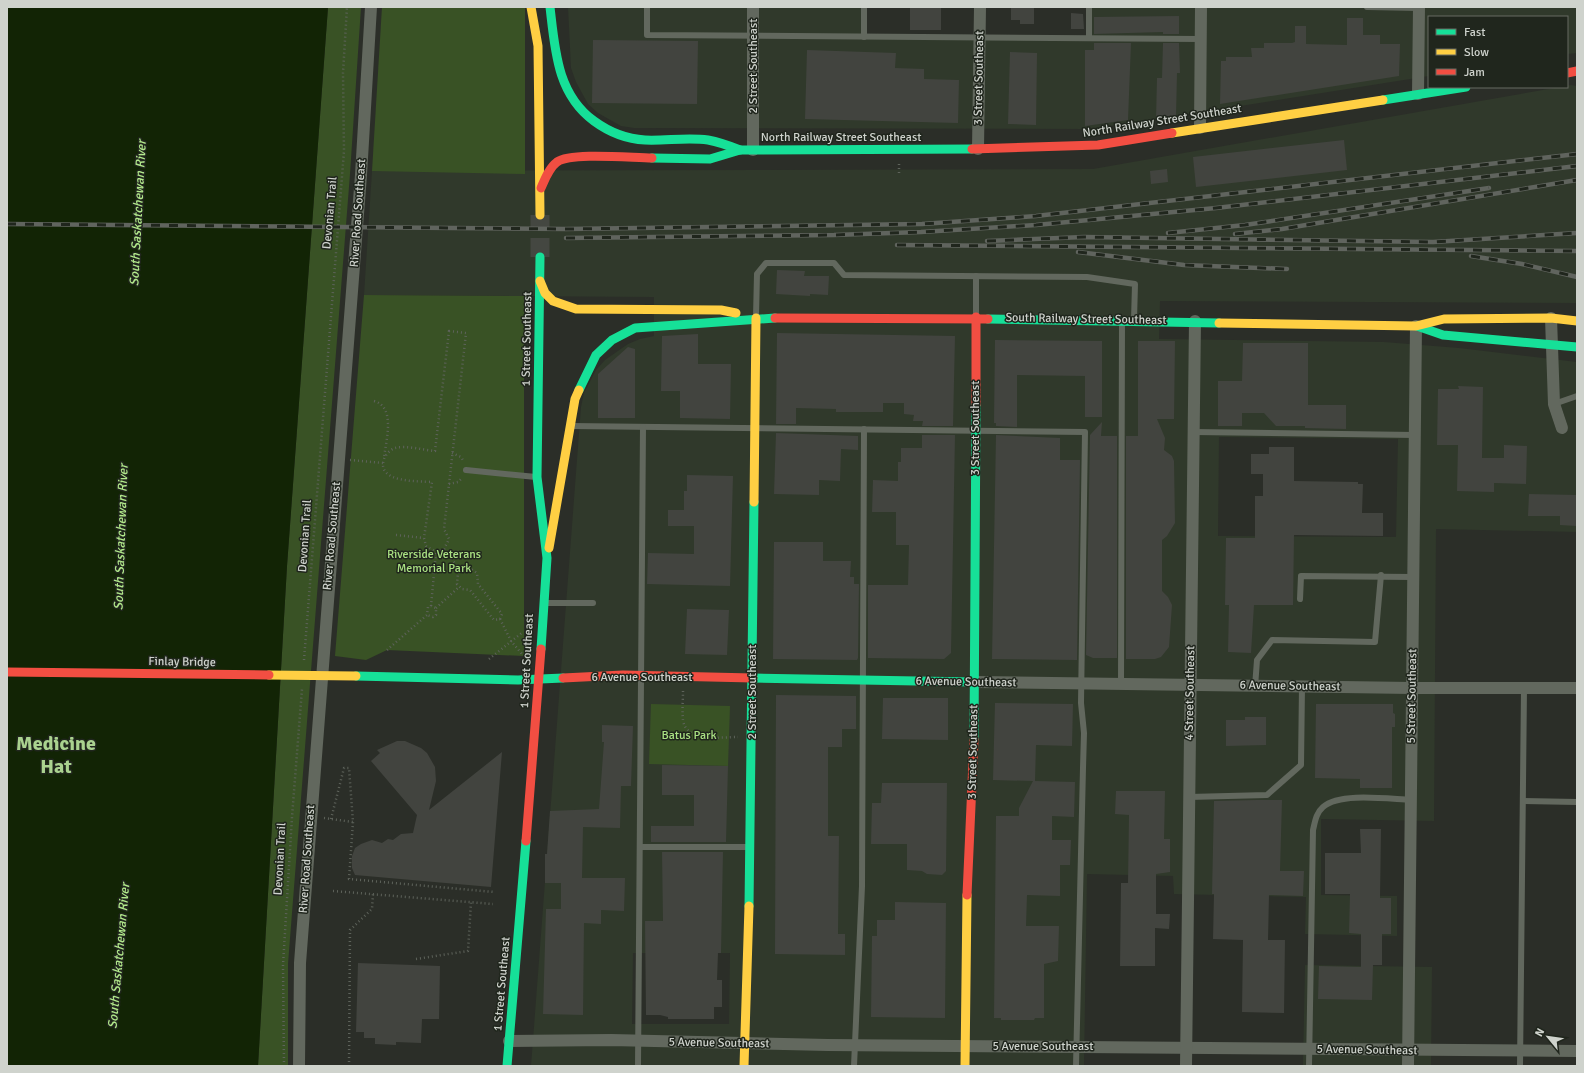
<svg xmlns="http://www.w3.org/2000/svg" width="1584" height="1073" viewBox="0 0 1584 1073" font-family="Signika,sans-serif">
	<rect width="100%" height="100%" fill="#2b2e28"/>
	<g fill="#30392b" fill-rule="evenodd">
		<path d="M568 7H864V36L1088 38 1089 7H1577V53L1567 54V17H1429V76L1158 119 1088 129 634 128 621 126 598 113 588 104 576 82 571 68Z"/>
		<path d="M1571 85 1577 86V303L1160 301 1159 339 1384 342 1459 348 1577 362V532L1436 529 1434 821 1321 819V895L1397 896V936L1305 934 1306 897 1174 894 1173 876 1087 874 1084 1066H531L581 407 584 393 596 370 605 360 628 344 640 339 654 336V297L364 295 372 171 1093 169ZM1219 437 1398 439 1396 537 1218 536ZM633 953H730L729 1024H632Z"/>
		<path d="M1305 965 1432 967 1431 1066H1303Z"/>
	</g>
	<g fill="#395225">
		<path d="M328 7H361L350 174 288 964V1066H258L287 566Z"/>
		<path d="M382 7H525V174L372 171Z"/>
		<path d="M364 295 524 296V656L387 650 366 660 335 656Z"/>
		<path d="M651 704 730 706 728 766 649 764Z"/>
	</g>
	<path fill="#122405" d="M7 7H328L287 566 258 1066H7Z"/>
	<g fill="#42443f">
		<path d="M910 7 941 8V30H910Z"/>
		<path d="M1011 7H1034V24H1020V20H1011Z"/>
		<path d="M1071 13 1083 14 1084 29H1071Z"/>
		<path d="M1179 16V34H1163V32L1094 34V17Z"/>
		<path d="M1347 18H1363V35H1380V44H1400L1399 76 1220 104 1221 61H1226V57H1252L1251 48H1264V43H1292L1295 42V26H1306V44L1347 45Z"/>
		<path d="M593 40 698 41 697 104 592 103Z"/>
		<path d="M1094 43H1131L1128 120 1085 126V50H1094Z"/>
		<path d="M1163 43H1179L1180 73H1177L1176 117 1156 120 1157 78H1162Z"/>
		<path d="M807 50 896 53 895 68 924 69V79L959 80 958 123 805 119Z"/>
		<path d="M1010 52 1037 53 1036 125 1008 124Z"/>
		<path d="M1344 140 1347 170 1196 187 1193 157Z"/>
		<path d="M1167 169 1168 182 1151 184 1150 171Z"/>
		<path d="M777 270 805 271 804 276H829L828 295 810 294V296L776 294Z"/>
		<path d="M777 333 955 336 953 426H922L923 421H913L914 415 904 414V403H883V412H836V409L796 408V424H776Z"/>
		<path d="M698 334V364H731L730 419 680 418V391H661L662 336Z"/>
		<path d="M995 340 1102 341V417H1085V376L1017 375V427L996 426V423H994Z"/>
		<path d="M1138 341H1175L1174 419H1157L1165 438 1164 450 1172 456 1174 461 1175 523 1167 536 1162 540V591L1168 597 1172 605 1169 647 1161 657 1155 659H1126V436H1138Z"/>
		<path d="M1243 343H1308V405H1346V429L1305 428V426H1276L1264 413H1242V426H1218V381H1242Z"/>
		<path d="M628 347 635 349V418H598V374Z"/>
		<path d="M1458 386 1483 387 1482 458H1504V445L1527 446 1526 484 1494 483V492L1457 491 1458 445H1437L1438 389H1459Z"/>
		<path d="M1102 422 1101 436H1117V658H1093L1086 655 1090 435Z"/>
		<path d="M776 433 858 436V450L841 449 840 481 819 480V495L774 494Z"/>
		<path d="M922 435H955L951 653 944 659 868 658V585H908L909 545H896V512H872L873 480 898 481V462H901V448H922Z"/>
		<path d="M996 435 1060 438V460H1080L1077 660 992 659Z"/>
		<path d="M1269 447H1294V481L1358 482V484H1363L1362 513H1383V536L1294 535 1293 605H1254L1251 653 1228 652 1229 605H1225L1226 538H1255V496H1263V474H1251V454H1269Z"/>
		<path d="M687 475 733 476 730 586 647 584 648 553 694 554V526H668V510H684V491H687Z"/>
		<path d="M1529 494 1577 495V526L1560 525V516H1528Z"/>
		<path d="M774 542H823V561H851L850 577H854V584H859L858 658 857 660 773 659Z"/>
		<path d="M687 609 729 610 727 655 685 654Z"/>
		<path d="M776 695 856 696V729H842V747H828V836H839L838 934H845V955L775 954Z"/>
		<path d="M883 698H948V740L882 739Z"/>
		<path d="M995 703 1073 704 1072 746 1036 745 1035 781 1075 782 1074 817 1052 816V840H1071L1070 865H1060V896L1027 895 1026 926H1059L1058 961 1044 964V1018H1035L1034 1020H1001V1018H994L996 816H1019V808L1033 781 993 780Z"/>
		<path d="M1316 704H1393V713L1395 714V727H1392V788H1360V779L1315 778Z"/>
		<path d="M1245 717H1266V745L1226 746V720H1245Z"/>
		<path d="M602 725 633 726 631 786H621L620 828 583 827 582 878H625L624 911 601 910V924L584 923 583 1015 543 1014 546 909H561V883H545V854H547L550 811 599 809 604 742H602Z"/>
		<path d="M397 741H405L421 748 427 753 435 767 436 781 429 810 502 752 491 887 355 875 352 868V856L355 848 361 844 372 840 382 843 388 839 393 840 401 834 413 833 417 815 371 761 380 753 377 750Z"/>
		<path d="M662 765 728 766 726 842H651V826H694V795H662Z"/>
		<path d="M882 783H947L946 871 942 875 927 874 922 871 907 870V844H871L872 803H881Z"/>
		<path d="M1116 791H1165L1164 839H1170V872L1156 874V914H1170L1169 929 1155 928V966H1120L1121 883H1128L1129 815 1115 814Z"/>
		<path d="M1256 800H1282L1280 871H1304L1303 896 1269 895 1268 940H1285L1284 1013 1242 1012 1243 940 1213 939 1214 894H1212L1214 801Z"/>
		<path d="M1360 829H1381L1380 898H1391V934H1382V965H1373L1372 1000 1318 999 1319 966 1361 967V934L1349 933 1350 894H1325V853H1361Z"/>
		<path d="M662 852H723L721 953H718L717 980H722V1007H714V1019H668V1017L660 1015H646L645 921H663Z"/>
		<path d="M895 902 946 903 945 1018 871 1017 872 936H877V920H895Z"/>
		<path d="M358 963 440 966 439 1019H422L421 1043 396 1042V1045L375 1044V1038H364V1032H356Z"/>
	</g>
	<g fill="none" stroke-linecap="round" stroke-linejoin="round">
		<path stroke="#444741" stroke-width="19" stroke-dasharray="19 10" stroke-linecap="butt" d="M540 257V215"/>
		<g stroke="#5e635b" stroke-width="2.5" stroke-dasharray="1 3" stroke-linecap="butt">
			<path d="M899 164V173"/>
			<path d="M449 331 466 333 444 529 449 539 444 549 436 552 426 546 424 538 432 482C418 481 376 483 384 459 386 454 390 450 395 448 406 445 423 450 435 451Z"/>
			<path d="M374 401C396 407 386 440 384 458"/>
			<path d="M452 453 461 457 464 462"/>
			<path d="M350 460 383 463"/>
			<path d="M449 484 458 482 462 478"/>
			<path d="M396 535 424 538"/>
			<path d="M444 549 460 570"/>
			<path d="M464 569H471L477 573 478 584 502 614 500 619 494 620 470 590 462 589 457 584 458 573Z"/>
			<path d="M431 606 436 552"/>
			<path d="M436 608 459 587"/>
			<path d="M500 619 511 641 522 654"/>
			<path d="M387 650 427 615 428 607 431 606 436 608V615L433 617 427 615"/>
			<path d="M489 659 523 632"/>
			<path d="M304 660 344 151 343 73 347 7"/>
			<path d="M683 691C683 700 682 711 683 720 686 743 721 737 738 737"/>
			<path d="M324 818 353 822"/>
			<path d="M331 819 344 768H349L353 822 349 879 494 892"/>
			<path d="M333 891 493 904"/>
			<path d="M416 959 468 951 471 902"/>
			<path d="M284 1066 283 965 292 817 302 689"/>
			<path d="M349 1066 350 930 372 909 373 894"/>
		</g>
		<g stroke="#62685e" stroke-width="6">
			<path d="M647 7V35L1200 39"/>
			<path d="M1367 7 1419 8"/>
			<path d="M864 37V7"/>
			<path d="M1089 38V7"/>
			<path d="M976 316V276"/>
			<path d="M756 317 757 274 766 263H834L844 275 1087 277 1135 284 1134 320"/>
			<path d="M1554 404 1577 396"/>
			<path d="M571 426 1085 432 1081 703 1084 733 1083 768 1076 1066"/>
			<path d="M1193 432 1415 435"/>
			<path d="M466 470 536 477"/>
			<path d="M1300 599 1301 576 1413 577"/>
			<path d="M545 603H593"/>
			<path d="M1121 684 1122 322"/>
			<path d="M1255 687 1257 660 1272 640 1375 642 1381 575"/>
			<path d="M1189 797 1267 795 1301 765 1302 686"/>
			<path d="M1523 801 1577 802"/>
			<path d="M640 847H749"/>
			<path d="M638 1066 643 427"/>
			<path d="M854 1066 862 886 864 429"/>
			<path d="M1309 1066 1313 830C1315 822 1316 813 1323 807 1340 792 1388 799 1411 800"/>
			<path d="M1520 1066 1524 688"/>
		</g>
		<g stroke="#62685e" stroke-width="12">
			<path d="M1418 94 1419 7"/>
			<path d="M1200 128 1201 7"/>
			<path d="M978 149 980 7"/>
			<path d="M753 150V7"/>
			<path d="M1551 318 1554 404 1562 428"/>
			<path d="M974 682 1412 688H1577"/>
			<path d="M509 1041 611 1040 828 1045 1577 1051"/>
			<path d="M299 1066 300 963 361 175 371 7"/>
			<path d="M1186 1066 1195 321"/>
			<path d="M1408 1066 1416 326"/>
		</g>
		<g stroke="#16e098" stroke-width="9">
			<path d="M550 7C555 50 557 94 594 121 609 132 626 139 645 140 666 141 687 137 708 140 719 142 730 146 740 150"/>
			<path d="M1383 100 1466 87"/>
			<path d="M652 158 710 159 740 150 972 149"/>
			<path d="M540 257 537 477 547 558 541 649"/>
			<path d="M988 319 1219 323"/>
			<path d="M1417 326 1443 335 1577 347"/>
			<path d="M579 390 596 355 612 340 635 328 775 318"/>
			<path d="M356 676 518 680 563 678"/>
			<path d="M753 678 974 682"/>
			<path d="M974 739 976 405"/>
			<path d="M749 906 754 502"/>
			<path d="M507 1066 526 841"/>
		</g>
		<g stroke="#ffcf43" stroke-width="9">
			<path d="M531 7 538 46 540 215"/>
			<path d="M1172 133 1383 100"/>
			<path d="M540 281 545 293 553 301 576 309 721 310 736 313"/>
			<path d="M1219 323 1416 326 1444 319 1551 318 1577 321"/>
			<path d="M754 502 756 318"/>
			<path d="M549 548 575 399 579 390"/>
			<path d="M744 1066 749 906"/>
			<path d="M965 1066 967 895"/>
		</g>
		<g stroke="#f24e42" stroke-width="9">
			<path d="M1567 73 1577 71"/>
			<path d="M972 149 1098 145 1172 133"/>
			<path d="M541 188C545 179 549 168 557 162 571 152 632 158 652 158"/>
			<path d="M775 318 988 319"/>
			<path d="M976 405V317"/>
			<path d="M563 678 623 675 753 678"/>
			<path d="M526 841 541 649"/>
			<path d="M967 895 974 739"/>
		</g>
		<defs>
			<g id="rail">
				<path d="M7 224 566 229 922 224 1036 216 1577 154"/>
				<path d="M1168 233 1245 225 1489 188"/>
				<path d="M1235 234 1282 229 1577 180"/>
				<path d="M566 238 834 235 921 232 1036 225 1216 208 1577 166"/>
				<path d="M987 241 1084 237 1433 242 1577 233"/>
				<path d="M897 245 1577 251"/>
				<path d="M1078 252 1184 265 1287 269"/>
				<path d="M1471 256 1522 264 1577 277"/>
			</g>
		</defs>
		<use href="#rail" stroke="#60645e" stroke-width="4.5"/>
		<use href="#rail" stroke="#20261d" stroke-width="3" stroke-dasharray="9" stroke-linecap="butt"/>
		<path stroke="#ffcf43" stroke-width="9" d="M269 675 356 676"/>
		<path stroke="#f24e42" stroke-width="9" d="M7 672 269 675"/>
	</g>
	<g text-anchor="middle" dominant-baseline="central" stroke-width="3" stroke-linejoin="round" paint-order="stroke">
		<g font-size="12" fill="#cfd3cd" stroke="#20261d">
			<text transform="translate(753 66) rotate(-90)">2 Street Southeast</text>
			<text transform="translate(979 78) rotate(-89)">3 Street Southeast</text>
			<text transform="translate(1162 121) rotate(-9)">North Railway Street Southeast</text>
			<text x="841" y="137">North Railway Street Southeast</text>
			<text transform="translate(330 213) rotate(-85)">Devonian Trail</text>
			<text transform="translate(358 213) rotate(-86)">River Road Southeast</text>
			<text transform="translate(1086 319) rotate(1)">South Railway Street Southeast</text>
			<text transform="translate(527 339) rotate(-89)">1 Street Southeast</text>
			<text transform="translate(975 428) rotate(-90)">3 Street Southeast</text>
			<text transform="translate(305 536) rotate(-86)">Devonian Trail</text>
			<text transform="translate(332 536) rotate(-85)">River Road Southeast</text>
			<text transform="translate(527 661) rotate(-87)">1 Street Southeast</text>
			<text transform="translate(182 662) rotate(1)">Finlay Bridge</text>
			<text x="642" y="677">6 Avenue Southeast</text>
			<text transform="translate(966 682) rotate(1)">6 Avenue Southeast</text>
			<text transform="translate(1290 686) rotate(1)">6 Avenue Southeast</text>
			<text transform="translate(752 692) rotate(-90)">2 Street Southeast</text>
			<text transform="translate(1190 693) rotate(-89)">4 Street Southeast</text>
			<text transform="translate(1412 696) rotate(-89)">5 Street Southeast</text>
			<text transform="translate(973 752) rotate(-89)">3 Street Southeast</text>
			<text transform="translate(280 859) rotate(-87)">Devonian Trail</text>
			<text transform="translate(307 859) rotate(-86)">River Road Southeast</text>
			<text transform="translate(502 984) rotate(-85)">1 Street Southeast</text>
			<text transform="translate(719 1043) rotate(1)">5 Avenue Southeast</text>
			<text x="1043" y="1046">5 Avenue Southeast</text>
			<text transform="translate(1367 1050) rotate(1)">5 Avenue Southeast</text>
		</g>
		<g font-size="12" fill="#aae183" stroke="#20261d">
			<text x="434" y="554">Riverside Veterans<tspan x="434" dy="14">Memorial Park</tspan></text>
			<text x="689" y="735">Batus Park</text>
		</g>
		<g font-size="13" font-style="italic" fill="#b2e98b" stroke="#20261d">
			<text transform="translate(138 213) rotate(-87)">South Saskatchewan River</text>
			<text transform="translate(121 537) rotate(-88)">South Saskatchewan River</text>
			<text transform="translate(119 956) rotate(-85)">South Saskatchewan River</text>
		</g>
		<g font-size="20" font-weight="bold" fill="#aad28f" stroke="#20261d">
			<text x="56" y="743">Medicine<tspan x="56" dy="23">Hat</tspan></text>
		</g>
	</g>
	<rect width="1584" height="1073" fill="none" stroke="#cfd3cd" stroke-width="16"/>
	<rect x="1428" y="16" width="140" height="72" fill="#20261d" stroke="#666b63"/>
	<rect x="1436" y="29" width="20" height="6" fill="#16e098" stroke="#666b63"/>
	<text x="1464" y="36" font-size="12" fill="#cfd3cd">Fast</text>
	<rect x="1436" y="49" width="20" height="6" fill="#ffcf43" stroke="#666b63"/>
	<text x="1464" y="56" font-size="12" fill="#cfd3cd">Slow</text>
	<rect x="1436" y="69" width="20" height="6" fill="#f24e42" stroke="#666b63"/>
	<text x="1464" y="76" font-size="12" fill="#cfd3cd">Jam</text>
	<g transform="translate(1548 1037) rotate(299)" stroke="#20261d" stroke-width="3" paint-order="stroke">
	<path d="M0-3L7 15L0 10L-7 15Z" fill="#cfd3cd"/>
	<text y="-6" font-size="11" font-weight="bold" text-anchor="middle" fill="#cfd3cd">N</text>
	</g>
</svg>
